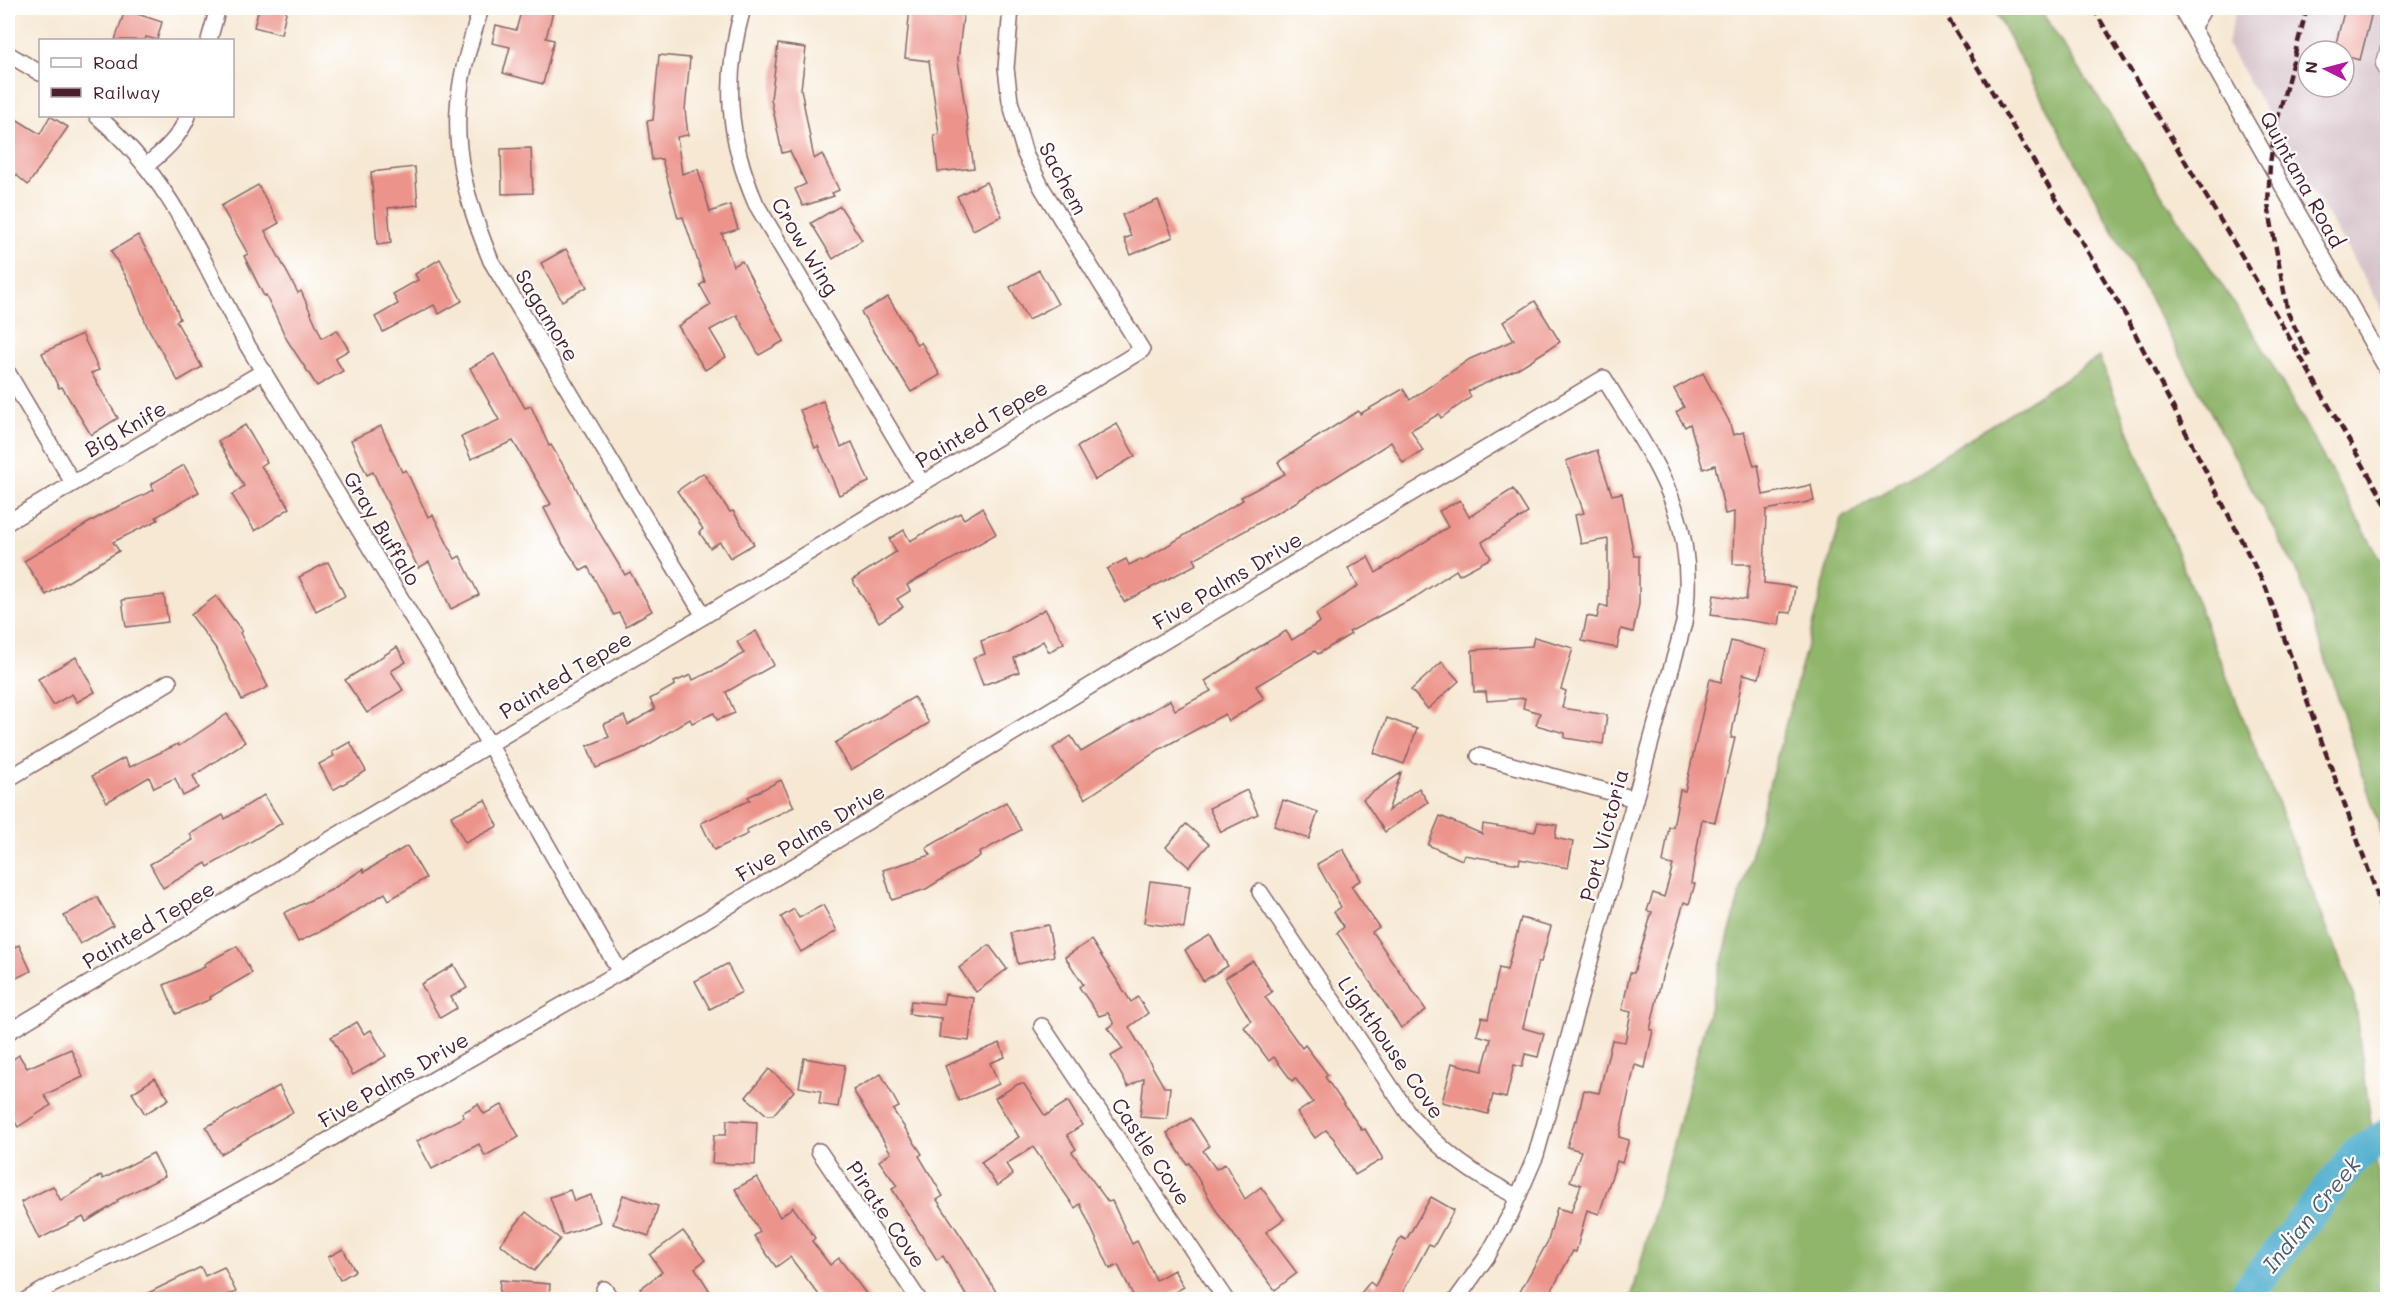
<svg xmlns="http://www.w3.org/2000/svg" width="2395" height="1307" viewBox="0 0 2395 1307" font-family="Mali,sans-serif">
	<rect width="100%" height="100%" fill="#fff"/>
	<filter id="ink" filterUnits="userSpaceOnUse"><feTurbulence type="fractalNoise" baseFrequency=".0167" numOctaves="2"/><feDisplacementMap in="SourceGraphic" scale="12" xChannelSelector="R" yChannelSelector="G"/><feConvolveMatrix kernelMatrix="1 2 1 2 8 2 1 2 1" color-interpolation-filters="sRGB"/></filter>
	<filter id="wash" filterUnits="userSpaceOnUse"><feTurbulence type="fractalNoise" baseFrequency=".008" numOctaves="4" result="noise"/><feDisplacementMap in="SourceGraphic" scale="24" xChannelSelector="R" yChannelSelector="G"/><feGaussianBlur stdDeviation="1.35" result="paint"/><feColorMatrix in="noise" values="0 0 0 0 0 0 0 0 0 0 0 0 0 0 0 0 0 1.4 0 .05"/><feComposite in="paint" operator="in"/></filter>
	<g filter="url(#wash)">
		<rect width="100%" height="100%" fill="#f6e8d3"/>
		<path fill="#d2bdc5" fill-rule="evenodd" d="M2237 8H2387V317L2227 44ZM2308 51H2344V87H2308Z"/>
		<g fill="#90b66c" stroke="#6d6a4c" stroke-width="1.5">
			<path d="M1993 8H2039L2260 343 2387 572V850L2299 576Z"/>
			<path d="M2099 357 2353 993 2387 1239V1299H1631L1841 519Z"/>
		</g>
		<g fill="none" stroke-linecap="round" stroke-linejoin="round">
			<path stroke="#51afcf" stroke-width="34" d="M2241 1300 2356 1155 2388 1135"/>
		</g>
		<g id="blocks">
			<g fill="#ec948c">
				<path d="M259 8H287L281 34 254 27Z"/>
				<path d="M522 8H554L546 38 554 40 543 84 503 73 510 47 492 43 496 25 516 30Z"/>
				<path d="M910 8H964L958 60 974 168 938 172 934 135 939 134 929 61 905 58Z"/>
				<path d="M2345 8H2373L2360 60 2344 56V51H2334Z"/>
				<path d="M125 10 162 22 157 40 146 37 145 40H115Z"/>
				<path d="M778 44 806 48 801 89 814 159 822 154 839 190 832 193 834 196 803 206 795 189 806 184 790 151 782 153 771 99Z"/>
				<path d="M659 55 690 58 685 110 688 135 677 137 682 174 698 169 710 212 730 205 738 229 722 234 733 266 742 261 784 341 759 355 737 315 710 330 726 357 705 370 678 326 711 305 700 285 705 282 683 217 678 218 662 159 652 160 647 121 653 120Z"/>
				<path d="M8 114 40 134 50 116 68 127 28 185 8 168Z"/>
				<path d="M531 148 533 193 502 194 501 149Z"/>
				<path d="M415 167 418 205 388 208 391 243 377 245 371 172Z"/>
				<path d="M986 182 1002 216 973 230 957 196Z"/>
				<path d="M258 185 279 223 265 231 298 293 301 291 322 338 337 330 349 350 335 358 343 371 317 386 287 340 266 295 264 296 244 256 248 254 221 206Z"/>
				<path d="M1158 200 1173 237 1131 255 1124 239 1131 236 1122 215Z"/>
				<path d="M840 206 862 240 833 259 811 223Z"/>
				<path d="M138 235 169 289 180 319 176 321 202 367 178 381 147 326 132 287 111 251Z"/>
				<path d="M566 249 587 287 562 301 541 263Z"/>
				<path d="M440 259 462 301 439 314 434 305 383 332 375 317 398 304 393 294 418 280 415 274Z"/>
				<path d="M1039 270 1058 304 1028 320 1010 287Z"/>
				<path d="M888 297 917 345 921 342 940 375 911 392 861 312Z"/>
				<path d="M1535 301 1560 342 1517 369 1468 391 1471 397 1441 418 1439 414 1411 430 1423 451 1403 463 1391 442 1291 505 1194 559 1197 564 1124 602 1107 569 1126 559 1129 565 1141 559 1142 561 1243 500 1241 497 1285 474 1278 462 1358 411 1360 414 1403 389 1410 400 1470 359 1514 340 1503 322Z"/>
				<path d="M82 334 99 370 91 373 118 418 91 435 62 387 59 388 42 353Z"/>
				<path d="M494 354 525 408 531 406 549 446 551 445 572 480 593 522 625 575 630 572 652 611 626 626 619 613 614 615 588 567 581 571 562 543 544 508 551 504 513 441 471 459 461 437 499 420 470 368Z"/>
				<path d="M1703 373 1729 421 1733 435 1744 432 1754 466 1758 465 1763 495 1811 485 1814 501 1766 510 1764 583 1795 587 1791 613 1781 612 1779 625 1711 615 1714 595 1746 600 1751 564H1733L1734 512 1725 514 1715 465 1703 469 1690 424 1685 427 1676 412 1684 407 1674 389Z"/>
				<path d="M823 401 841 447 852 442 869 482 839 495 818 446 815 448 800 410Z"/>
				<path d="M1117 424 1135 456 1095 480 1077 447Z"/>
				<path d="M245 425 267 462 261 466 290 508 255 531 232 495 244 486 218 441Z"/>
				<path d="M381 426 402 472 406 470 428 517 433 515 455 559 460 556 479 595 451 609 429 562 418 568 373 472 367 475 351 440Z"/>
				<path d="M1597 450 1612 495 1622 493 1634 556H1639V604L1633 632 1621 629 1617 648 1582 641 1587 616 1597 618 1600 605 1608 607V539L1581 544 1575 515 1584 513 1566 461Z"/>
				<path d="M184 465 199 492 156 517 158 520 113 542 119 551 46 595 24 561 107 512 154 490 151 484Z"/>
				<path d="M703 473 730 512 733 511 754 544 730 558 720 542 710 548 699 532 703 529 677 491Z"/>
				<path d="M1513 489 1528 513 1482 542 1491 558 1459 575 1456 570 1417 596 1349 632 1351 634 1318 654 1315 651 1256 686 1264 699 1229 721 1225 714 1160 749 1085 799 1053 748 1071 736 1081 752 1170 700 1175 710 1211 691 1205 681 1254 650 1286 631 1292 640 1320 622 1316 614 1358 586 1348 568 1368 557 1376 573 1448 527 1439 511 1460 500 1469 517Z"/>
				<path d="M982 508 996 534 907 585 910 591 897 599 903 607 879 622 852 580 896 552 889 539 904 530 910 541 960 513 964 519Z"/>
				<path d="M328 562 345 596 316 611 299 577Z"/>
				<path d="M164 595 168 622 126 627 122 600Z"/>
				<path d="M216 596 242 631 240 633 268 687 242 700 217 650 191 615Z"/>
				<path d="M1045 609 1064 643 1049 652 1043 641 1014 658 1019 672 983 685 973 658 985 654 981 641 1005 632Z"/>
				<path d="M756 631 774 665 726 692 735 713 717 720 714 713 692 723 690 719 638 751 596 768 587 746 609 737 604 724 624 716 628 725 655 709 650 699 675 685 674 682 691 675 693 680 721 667 744 653 737 642Z"/>
				<path d="M1534 637 1573 648 1561 689 1566 691 1562 708 1607 715 1603 744 1565 738V733L1536 725 1540 713 1523 708 1525 698 1487 701 1486 692H1474L1472 650 1532 646Z"/>
				<path d="M1731 641 1766 650 1759 678 1743 674 1731 738H1735L1715 822 1702 819 1691 883 1695 884 1689 904 1684 902 1662 977 1650 1030H1653L1645 1068 1635 1065 1619 1137 1629 1140 1622 1163 1617 1161 1599 1214 1587 1210 1576 1252 1573 1251 1547 1299H1516L1548 1241 1557 1208 1571 1212 1581 1185 1570 1181 1581 1151 1567 1147 1575 1120 1577 1121 1584 1090 1599 1093 1612 1040 1625 1042 1631 1012 1622 1010 1630 973H1634L1652 912 1647 911 1653 893 1664 897 1673 865 1663 863 1669 827H1673L1680 790 1685 791 1710 679 1721 682Z"/>
				<path d="M397 647 406 662 391 671 403 690 367 713 345 680Z"/>
				<path d="M76 657 95 692 77 702 72 694 53 705 38 679Z"/>
				<path d="M1442 662 1459 681 1428 709 1411 690Z"/>
				<path d="M914 697 929 723 851 770 835 743Z"/>
				<path d="M227 714 245 742 193 776 199 788 183 796 175 778 154 788 149 777 107 802 92 776 124 758 130 767 178 744 179 746Z"/>
				<path d="M1387 718 1417 729 1404 764 1374 753Z"/>
				<path d="M350 742 366 771 333 790 319 764 334 756 332 752Z"/>
				<path d="M1401 773 1388 811 1419 788 1428 802 1385 832 1363 799Z"/>
				<path d="M781 780 794 807 746 830 748 834 714 850 701 823 750 800 748 797Z"/>
				<path d="M1247 790 1258 814 1221 832 1209 808Z"/>
				<path d="M264 795 282 823 208 867 206 863 163 888 150 864 193 840 190 834 223 815 225 819Z"/>
				<path d="M485 800 498 826 465 843 451 816Z"/>
				<path d="M1283 800 1318 812 1309 839 1274 826Z"/>
				<path d="M1006 802 1021 830 979 853 980 856 926 889 892 900 883 870 931 855 926 848Z"/>
				<path d="M1440 816 1482 834 1483 824 1535 832 1538 822 1557 825 1555 838 1573 842 1568 868 1520 859 1519 864 1464 855 1462 860 1428 845Z"/>
				<path d="M1186 824 1209 844 1189 867 1166 847Z"/>
				<path d="M407 846 426 878 389 900 385 893 337 923 298 942 284 913 331 890 363 869 364 872Z"/>
				<path d="M1343 849 1361 880 1351 886 1379 927 1372 932 1426 1010 1401 1028 1337 933 1344 927 1334 912 1341 907 1317 864Z"/>
				<path d="M1150 881 1190 886 1184 928 1144 923Z"/>
				<path d="M97 897 113 925 80 944 64 916Z"/>
				<path d="M823 905 837 931 801 952 781 917 794 909 799 918Z"/>
				<path d="M1521 918 1551 926 1541 962H1538L1523 1028 1544 1034 1538 1057 1525 1054 1522 1067 1514 1065 1506 1098 1493 1095 1488 1114 1442 1102 1452 1063 1482 1071 1491 1039 1477 1035 1482 1017 1488 1019 1499 968 1507 970Z"/>
				<path d="M1048 925 1054 956 1018 964 1011 933Z"/>
				<path d="M1210 935 1228 966 1203 981 1185 950Z"/>
				<path d="M1091 940 1131 1002 1138 997 1148 1013 1129 1027 1164 1087H1170L1167 1119 1140 1117 1144 1078 1128 1087 1111 1056 1123 1049 1108 1028 1114 1024 1108 1013 1099 1016 1079 987 1083 984 1065 957Z"/>
				<path d="M19 945 31 971 8 982V950Z"/>
				<path d="M989 945 1007 969 976 992 959 968Z"/>
				<path d="M237 946 252 973 210 997 211 999 176 1014 164 985 205 967 204 964Z"/>
				<path d="M1253 961 1272 992 1265 997 1302 1048 1305 1045 1328 1075 1325 1077 1362 1130 1365 1129 1383 1159 1355 1175 1334 1139 1326 1130 1315 1138 1297 1113 1313 1102 1295 1078 1292 1081 1274 1057 1269 1061 1244 1027 1251 1021 1225 978Z"/>
				<path d="M727 964 742 992 710 1009 695 981Z"/>
				<path d="M454 965 467 988 451 997 457 1008 440 1018 421 984Z"/>
				<path d="M945 994 974 998 969 1041 939 1037 941 1018 909 1014 911 1001 943 1004Z"/>
				<path d="M357 1022 364 1034 371 1030 386 1056 353 1075 331 1037Z"/>
				<path d="M1000 1043 1005 1057 990 1063 999 1084 959 1101 945 1066Z"/>
				<path d="M71 1049 83 1077 44 1095 51 1105 18 1127 8 1111V1063L19 1055 27 1068Z"/>
				<path d="M804 1058 845 1065 838 1107 819 1104 821 1091 799 1087Z"/>
				<path d="M769 1069 794 1091 773 1115H767L746 1097Z"/>
				<path d="M881 1074 899 1107 893 1110 922 1154 919 1156 943 1196 937 1200 969 1248 970 1247 1000 1299H968L943 1256 937 1260 892 1189 897 1186 879 1161 891 1153 853 1090Z"/>
				<path d="M155 1078 169 1099 145 1114 132 1093Z"/>
				<path d="M1018 1084H1024L1045 1116 1068 1101 1082 1125 1067 1135 1076 1149 1072 1152 1108 1202 1112 1201 1132 1244 1137 1241 1156 1280 1174 1270 1184 1287 1162 1299H1135L1118 1265 1110 1269 1080 1204 1075 1208 1033 1147 1006 1164 1013 1175 997 1186 981 1162 1019 1137 995 1098Z"/>
				<path d="M279 1086 293 1112 221 1154 206 1127Z"/>
				<path d="M478 1104 484 1114 502 1105 519 1137 485 1156 479 1144 432 1169 417 1141 464 1117 462 1113Z"/>
				<path d="M1191 1118 1209 1146 1203 1151 1216 1169 1225 1164 1245 1199 1261 1187 1284 1219 1266 1232 1297 1273 1275 1290 1219 1215 1189 1163 1187 1164 1167 1133Z"/>
				<path d="M727 1120 757 1122 755 1165 712 1163 714 1135H726Z"/>
				<path d="M153 1153 165 1176 117 1200 118 1202 86 1222 83 1217 39 1239 21 1202 53 1186 61 1201 101 1175 103 1179Z"/>
				<path d="M757 1177 780 1217 793 1207 815 1238 812 1241 830 1265 839 1258 870 1299H822L790 1257 776 1267 754 1236 760 1232 735 1189Z"/>
				<path d="M570 1190 574 1201 591 1195 600 1222 563 1235 550 1197Z"/>
				<path d="M623 1195 658 1206 649 1236 613 1224Z"/>
				<path d="M1431 1197 1454 1210 1434 1246 1429 1244 1399 1299H1356L1370 1282 1375 1286 1401 1237 1406 1240Z"/>
				<path d="M526 1212 560 1239 534 1271 500 1244Z"/>
				<path d="M683 1231 705 1260 695 1268 715 1299H648L640 1289 662 1272 650 1255Z"/>
				<path d="M343 1249 355 1271 340 1280 328 1257Z"/>
				<path d="M201 1267 205 1276 224 1267 236 1292 219 1299H136Z"/>
				<path d="M500 1280 550 1284 549 1299H499Z"/>
			</g>
		</g>
	</g>
	<g filter="url(#ink)">
		<use href="#blocks" fill-opacity="0" stroke="#866566" stroke-width="1.5"/>
		<g fill="none" stroke-linecap="round" stroke-linejoin="round">
			<defs>
				<path id="lane" d="M2388 36 2380 65 2388 81"/>
				<g id="street">
					<path d="M481 8C474 32 465 57 461 83 450 147 467 202 491 261L704 616"/>
					<path d="M743 8C723 78 727 137 756 204L922 483"/>
					<path d="M2181 8 2388 371"/>
					<path d="M2193 26 2204 8"/>
					<path d="M209 40 218 8"/>
					<path d="M8 54 40 73"/>
					<path d="M97 116C172 179 201 259 246 343L489 744 620 972"/>
					<path d="M146 166C164 151 179 138 188 116"/>
					<path d="M8 373 73 483"/>
					<path d="M8 522 264 371"/>
					<path d="M1479 756 1635 799"/>
					<path d="M8 779 169 682"/>
					<path d="M1260 892 1409 1114C1442 1152 1473 1175 1518 1197"/>
					<path d="M1042 1026 1226 1300"/>
					<path d="M8 1032 704 616 1142 350 1042 188 1025 154 1010 101 1006 68 1011 8"/>
					<path d="M819 1151 919 1300"/>
					<path d="M604 1289 612 1300"/>
					<path d="M26 1300 52 1285 190 1218 268 1175 620 972 1151 649 1604 378C1655 464 1700 517 1684 623L1536 1155 1511 1213 1488 1255 1456 1300"/>
				</g>
			</defs>
			<use href="#lane" stroke="#866566" stroke-width="10"/>
			<use href="#street" stroke="#866566" stroke-width="18"/>
			<use href="#lane" stroke="#fff" stroke-width="8"/>
			<use href="#street" stroke="#fff" stroke-width="15"/>
			<g stroke="#4a1f2b" stroke-width="4.5" stroke-dasharray="9 4.5" stroke-linecap="butt">
				<path d="M1942 8 2126 316 2266 588 2376 891 2388 938"/>
				<path d="M2093 8 2242 256 2388 508"/>
				<path d="M2307 8 2275 129 2270 164 2268 205 2288 313 2310 359"/>
			</g>
		</g>
	</g>
	<g text-anchor="middle" dominant-baseline="central" stroke-width="4.5" stroke-linejoin="round" paint-order="stroke">
		<g font-size="21" fill="#4a1f2b" stroke="#fff">
			<text transform="translate(1064 178) rotate(62)">Sachem</text>
			<text transform="translate(2303 179) rotate(61)">Quintana Road</text>
			<text transform="translate(806 246) rotate(59)">Crow Wing</text>
			<text transform="translate(548 315) rotate(59)">Sagamore</text>
			<text transform="translate(981 423) rotate(-31)">Painted Tepee</text>
			<text transform="translate(125 428) rotate(-30)">Big Knife</text>
			<text transform="translate(383 528) rotate(59)">Gray Buffalo</text>
			<text transform="translate(1227 580) rotate(-31)">Five Palms Drive</text>
			<text transform="translate(565 674) rotate(-31)">Painted Tepee</text>
			<text transform="translate(810 832) rotate(-31)">Five Palms Drive</text>
			<text transform="translate(1603 835) rotate(-75)">Port Victoria</text>
			<text transform="translate(148 924) rotate(-31)">Painted Tepee</text>
			<text transform="translate(1392 1047) rotate(55)">Lighthouse Cove</text>
			<text transform="translate(393 1079) rotate(-30)">Five Palms Drive</text>
			<text transform="translate(1152 1151) rotate(56)">Castle Cove</text>
			<text transform="translate(887 1214) rotate(56)">Pirate Cove</text>
		</g>
		<g font-size="22" font-style="italic" fill="#4d596d" stroke="#fff">
			<text transform="translate(2311 1214) rotate(-51)">Indian Creek</text>
		</g>
	</g>
	<rect width="2395" height="1307" fill="none" stroke="#fff" stroke-width="30"/>
	<rect x="39" y="39" width="195" height="78" fill="#ffffff" stroke="#b7a5aa" stroke-width="1.5"/>
	<rect x="51" y="58" width="30" height="9" fill="#ffffff" stroke="#b7a5aa" stroke-width="1.5"/>
	<text x="93" y="69" font-size="18" fill="#4a1f2b">Road</text>
	<rect x="51" y="88" width="30" height="9" fill="#4a1f2b" stroke="#b7a5aa" stroke-width="1.5"/>
	<text x="93" y="99" font-size="18" fill="#4a1f2b">Railway</text>
	<g transform="translate(2326 69) rotate(276)"><circle r="28" fill="#ffffff" stroke="#b7a5aa" stroke-width="1.5"/>
	<path d="M0-4.5L10 22L0 15L-10 22Z" fill="#b5179e"/>
	<text y="-9" font-size="16" font-weight="bold" text-anchor="middle" fill="#4a1f2b">N</text>
	</g>
</svg>
